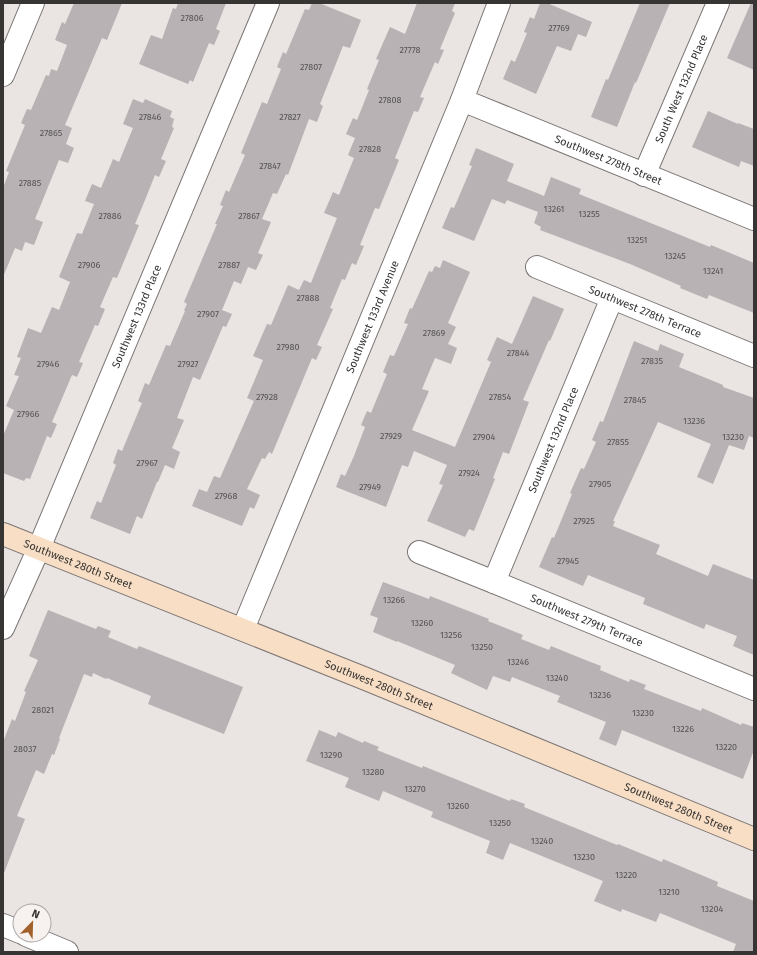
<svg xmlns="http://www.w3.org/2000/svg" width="757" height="955" viewBox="0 0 757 955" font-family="'Fira Sans',sans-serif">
	<rect width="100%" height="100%" fill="#eae4e2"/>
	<g fill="#b8b2b4">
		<path d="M74 3H122L107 40 102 38 65 125 72 128 66 144 74 148 68 163 59 160 35 219 43 222 34 245 25 242 22 251 15 248 3 277V188L9 172 6 171 25 125 21 123 27 109 31 110 46 75 49 76 51 69 57 71 67 45 55 40 62 22 65 24Z"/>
		<path d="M178 3H226L216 29 220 31 214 45 209 43 193 82 190 80 188 84 139 64 151 35 162 39 173 8 176 9Z"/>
		<path d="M312 3H319L361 20 350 48 343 46 320 104 323 106 317 122 309 119 288 175 286 174 277 194 273 193 262 219 271 222 258 253 263 255 256 270 248 267 241 284 234 281 222 310 232 314 226 327 223 326 200 380 193 377 177 418 184 420 172 448 180 452 174 469 165 465 158 482H157L142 519 137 516 130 534 90 518 97 501 101 503 116 465 113 463 118 449 122 451 142 403 138 401 145 383 149 385 166 345 170 346 185 311 184 310 187 304 184 302 217 224H215L223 206 220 205 226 190 229 192 245 155 241 153 262 102 267 104 281 69 277 67 283 52 286 54 305 9 309 10Z"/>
		<path d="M417 3H455L452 11 455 13 440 49 444 50 438 64 435 62 420 97 424 98 418 112 414 111 395 158 399 160 379 209 375 208 360 245 364 246 356 265 352 263 345 280 342 279 330 308 333 309 317 345 322 347 316 360 312 358 272 454 269 452 265 459 262 458 247 489 260 495 254 509 250 507 242 526 192 506 199 489 207 492 214 476 220 478 254 401 247 398 263 360 253 356 267 324 271 325 288 285 299 290 304 280 311 283 337 218 324 213 333 192 339 195 354 158 348 155 355 138 346 134 353 118 357 120 369 90 367 89 379 60 376 59 390 27 405 34Z"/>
		<path d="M540 3H547L592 22 586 37 578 34 571 51 557 46 536 94 503 79 511 60 515 62 527 33 524 32 530 17 534 19Z"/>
		<path d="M640 3H670L636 83 635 82 617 127 591 117 606 79 608 80Z"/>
		<path d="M751 3H754V70L727 58Z"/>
		<path d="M133 99 143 103 145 99 172 111 170 117 174 119 172 127 174 128 161 159 166 161 159 177 155 175 143 205 135 224 139 225 117 278 113 277 100 307 105 309 98 326 95 325 79 362 83 363 77 377 72 375 52 422 57 424 51 438 47 436 30 479 26 478 24 481 3 473V436L14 410 6 406 19 376 14 375 21 358 17 357 28 328 41 333 52 307 59 310 70 282 59 277 77 233 82 234 94 204 85 201 92 184 101 188 113 159 119 162 133 128 123 124Z"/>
		<path d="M708 111 738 124V123L754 129V166L741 161 739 167 692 147Z"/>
		<path d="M476 148 514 164 507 181 537 193 544 196 551 177 581 189 579 194 710 247 711 245 754 263V313L709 295 707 299 680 288 681 286 630 264 540 230 541 227 534 223 538 212 507 200 505 204 492 199 474 241 442 228 451 207 454 208 472 166 469 165Z"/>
		<path d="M443 260 470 272 448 323 456 327 448 344 457 348 451 364 435 358 422 389 429 391 412 430 455 447 491 362 487 360 497 337 512 344 533 296 564 309 550 341 549 340 523 400 529 402 509 454 503 452 493 478 495 479 474 531 469 529 465 537 427 521 443 485 439 484 447 465 414 451 408 467 402 465 386 507 336 487 341 474 345 476 354 456 365 427 361 425 367 411 371 413 387 374 383 372 390 355 394 356 408 324 404 323 410 308 412 309 429 271 432 272 435 266 440 268Z"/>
		<path d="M634 341 658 351 660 344 684 354 679 367 723 385V387L754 398V438L749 436 744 450 729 445 713 484 697 477 711 444 658 422 613 521H615L613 526 660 545 656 554 708 576 713 564 754 580V655L733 646 737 636 706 624 704 629 663 612 643 604 645 598 588 575 583 586 539 567 552 537 554 538 572 494 570 493 581 468 584 469 596 442 592 440 600 421 603 422Z"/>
		<path d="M383 582 429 599 430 596 489 619 488 621 523 635 521 639 549 650 551 646 583 659 601 666 600 670 629 682 630 679 646 685 644 689 701 711 702 708 741 725 742 723 754 727V750L743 779 622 730 616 746 599 739 606 722 557 702 560 696 512 677 510 682 493 676 487 690 451 673 455 665 397 641V642L373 632 378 618 370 615Z"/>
		<path d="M48 610 96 629 98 626 111 631 108 637 137 649 139 646 243 687 224 734 148 704 151 696 107 678 106 679 93 673 92 677 84 674 59 738 60 739 54 755 52 754 44 774 36 770 17 816 25 819 4 873 3 742 12 719 15 721 26 692 24 691 38 660 29 656Z"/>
		<path d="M319 730 336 737 338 732 363 743 364 741 379 747 377 750 422 768 423 766 510 801 511 799 525 804 524 807 617 845 618 844 662 862 663 859 718 882 717 886 754 901V952H733L736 944 660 913 656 922 622 909 621 912 594 901 603 881 510 843 503 860 486 853 490 841 431 817 433 812 383 791 379 801 345 787 349 778 306 761Z"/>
	</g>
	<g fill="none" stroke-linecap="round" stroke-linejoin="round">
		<defs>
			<g id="street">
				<path d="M3 75 33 3"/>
				<path id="s1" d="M462 100 754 219"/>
				<path id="s2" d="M644 175 718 3"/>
				<path id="s3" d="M537 267 754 356"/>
				<path id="s4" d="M419 552 494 582 754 689"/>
				<path id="s5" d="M494 582 612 298"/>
				<path id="s6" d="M3 628 39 548 268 3"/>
				<path id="s7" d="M243 629 462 100 499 3"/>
				<path d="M3 925 20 932"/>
				<path d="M26 935 67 952"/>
			</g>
			<g id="secondary">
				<path id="s8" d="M3 534 366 679 754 839"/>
			</g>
		</defs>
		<use href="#street" stroke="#7b7674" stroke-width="24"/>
		<use href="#secondary" stroke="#7b7674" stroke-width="24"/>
		<use href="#street" stroke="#fff" stroke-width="22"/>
		<use href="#secondary" stroke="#f8dec4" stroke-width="22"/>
	</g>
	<g text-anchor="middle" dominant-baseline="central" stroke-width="3.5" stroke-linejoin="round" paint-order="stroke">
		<g font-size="9" fill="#575454">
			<text x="192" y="18">27806</text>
			<text x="559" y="28">27769</text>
			<text x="410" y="50">27778</text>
			<text x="311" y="67">27807</text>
			<text x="390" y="100">27808</text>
			<text x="150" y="117">27846</text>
			<text x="290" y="117">27827</text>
			<text x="51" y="133">27865</text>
			<text x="370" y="149">27828</text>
			<text x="270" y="166">27847</text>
			<text x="30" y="183">27885</text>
			<text x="554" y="209">13261</text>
			<text x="589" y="214">13255</text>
			<text x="110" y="216">27886</text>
			<text x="249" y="216">27867</text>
			<text x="637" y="240">13251</text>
			<text x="675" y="256">13245</text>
			<text x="89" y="265">27906</text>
			<text x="229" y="265">27887</text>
			<text x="713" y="271">13241</text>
			<text x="308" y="298">27888</text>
			<text x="208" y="314">27907</text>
			<text x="434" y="333">27869</text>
			<text x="288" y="347">27980</text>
			<text x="518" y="353">27844</text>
			<text x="652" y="361">27835</text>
			<text x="48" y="364">27946</text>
			<text x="188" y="364">27927</text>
			<text x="267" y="397">27928</text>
			<text x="500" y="397">27854</text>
			<text x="635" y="400">27845</text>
			<text x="28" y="414">27966</text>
			<text x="694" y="421">13236</text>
			<text x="391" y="436">27929</text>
			<text x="484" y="437">27904</text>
			<text x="733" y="437">13230</text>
			<text x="618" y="442">27855</text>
			<text x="147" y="463">27967</text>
			<text x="469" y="473">27924</text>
			<text x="600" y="484">27905</text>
			<text x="370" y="487">27949</text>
			<text x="226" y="496">27968</text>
			<text x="584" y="521">27925</text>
			<text x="568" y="561">27945</text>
			<text x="394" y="600">13266</text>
			<text x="422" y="623">13260</text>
			<text x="451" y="635">13256</text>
			<text x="482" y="647">13250</text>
			<text x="518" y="662">13246</text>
			<text x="557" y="678">13240</text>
			<text x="600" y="695">13236</text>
			<text x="43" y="710">28021</text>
			<text x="643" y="713">13230</text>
			<text x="683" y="729">13226</text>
			<text x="726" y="747">13220</text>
			<text x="25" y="749">28037</text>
			<text x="331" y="755">13290</text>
			<text x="373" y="772">13280</text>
			<text x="415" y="789">13270</text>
			<text x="458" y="806">13260</text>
			<text x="500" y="823">13250</text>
			<text x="542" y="841">13240</text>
			<text x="584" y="857">13230</text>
			<text x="626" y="875">13220</text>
			<text x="669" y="892">13210</text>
			<text x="712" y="909">13204</text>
		</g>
		<g font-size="11" fill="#373534" stroke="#f7f1ef">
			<text stroke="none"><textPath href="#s2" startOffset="94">South West 132nd Place</textPath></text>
			<text stroke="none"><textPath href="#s1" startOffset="158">Southwest 278th Street</textPath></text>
			<text stroke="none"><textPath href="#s3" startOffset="117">Southwest 278th Terrace</textPath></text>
			<text stroke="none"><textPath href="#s6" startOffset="339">Southwest 133rd Place</textPath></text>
			<text stroke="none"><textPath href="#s7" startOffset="338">Southwest 133rd Avenue</textPath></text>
			<text stroke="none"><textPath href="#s5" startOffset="154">Southwest 132nd Place</textPath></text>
			<text stroke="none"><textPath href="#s8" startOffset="81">Southwest 280th Street</textPath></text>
			<text stroke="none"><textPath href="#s4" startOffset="181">Southwest 279th Terrace</textPath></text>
			<text stroke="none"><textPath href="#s8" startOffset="405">Southwest 280th Street</textPath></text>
			<text stroke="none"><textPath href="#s8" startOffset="729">Southwest 280th Street</textPath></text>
		</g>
	</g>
	<rect width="757" height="955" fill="none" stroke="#373534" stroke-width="8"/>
	<g transform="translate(32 923) rotate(23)"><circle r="19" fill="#f7f1ef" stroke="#aaa6a4"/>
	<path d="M0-3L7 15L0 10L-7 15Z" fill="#a2602c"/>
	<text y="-6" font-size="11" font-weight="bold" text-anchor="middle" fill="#373534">N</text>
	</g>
</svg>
